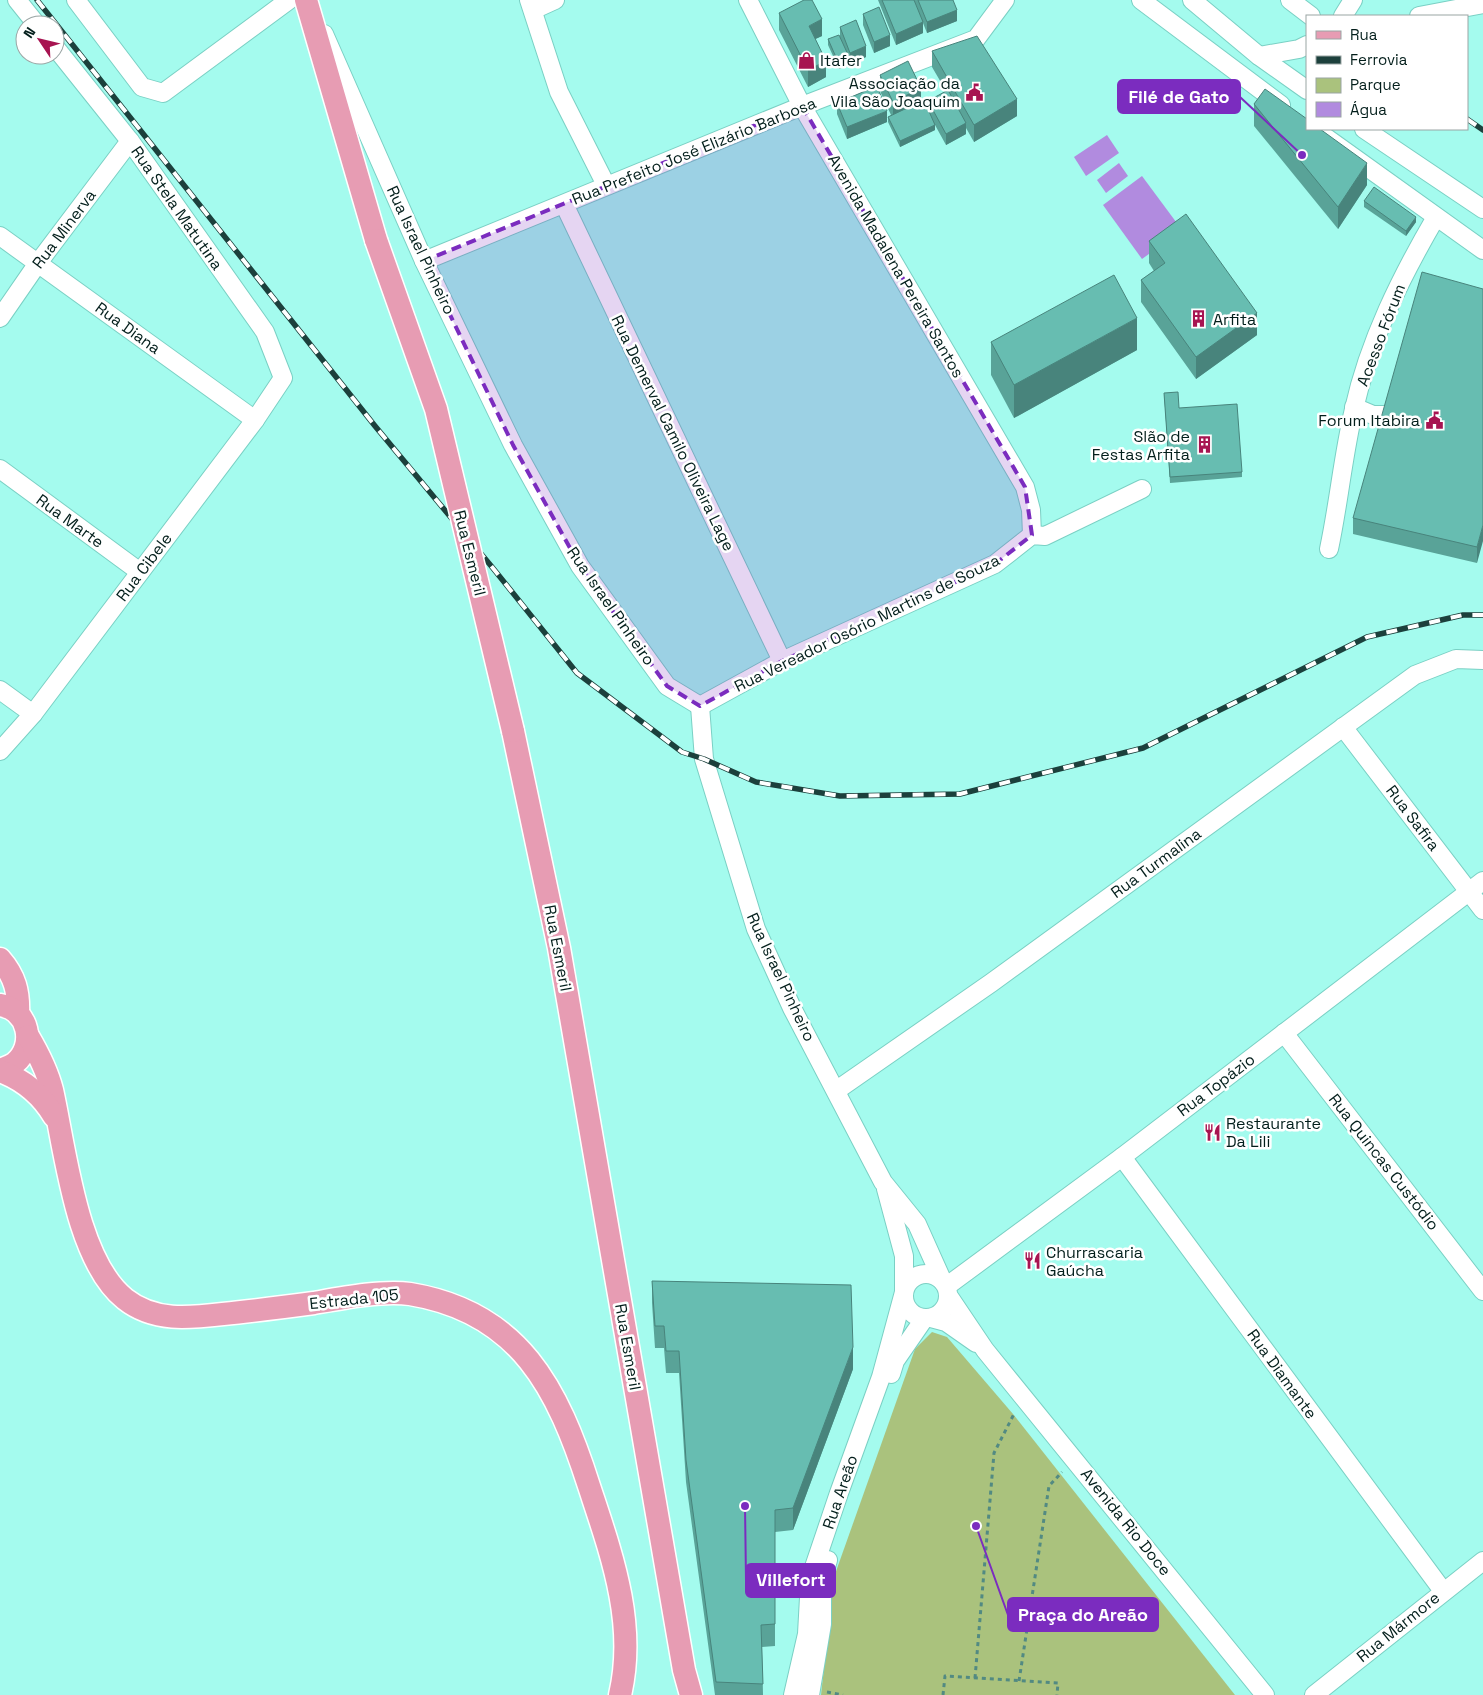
<svg xmlns="http://www.w3.org/2000/svg" width="1483" height="1695" viewBox="0 0 1483 1695" font-family="'Space Grotesk',sans-serif">
	<rect width="100%" height="100%" fill="#a4fbee"/>
	<path fill="#aac27d" d="M932 1332 947 1337 1013 1414 1235 1695H821L834 1577 915 1349Z"/>
	<g fill="#b18bdf">
		<path d="M1107 135 1119 153 1086 176 1074 157Z"/>
		<path d="M1119 163 1128 176 1106 193 1097 180Z"/>
		<path d="M1142 176 1182 230 1142 259 1103 205Z"/>
	</g>
	<g fill="none" stroke-linecap="round" stroke-linejoin="round">
		<defs>
			<g id="minor">
				<path d="M17 0 37 25"/>
				<path d="M76 0 142 87 163 93 289 0"/>
				<path d="M529 0 559 92 606 185"/>
				<path d="M748 0 802 106 1025 487 1031 510 1032 535"/>
				<path d="M1141 0 1281 105"/>
				<path d="M1192 0 1259 56 1307 90"/>
				<path d="M1290 0 1311 16"/>
				<path d="M533 10 555 0"/>
				<path d="M1343 16 1353 0"/>
				<path d="M1419 16 1483 4"/>
				<path d="M324 34 424 261 513 445 580 566 667 686 700 706"/>
				<path d="M1259 56 1299 49 1307 45"/>
				<path d="M1314 129 1483 250"/>
				<path d="M1364 129 1483 209"/>
				<path d="M564 204 782 661"/>
				<path d="M0 236 255 420"/>
				<path d="M424 261 802 106 976 39 1005 0"/>
				<path d="M0 318 38 263 130 141"/>
				<path d="M1354 407 1373 415H1389L1400 405"/>
				<path d="M0 469 140 572"/>
				<path d="M1329 549C1339 502 1343 455 1354 409 1369 341 1401 277 1436 217"/>
				<path d="M0 690 33 714"/>
				<path d="M700 706 704 759 756 929 792 1008 883 1182 917 1224 943 1282"/>
				<path d="M700 706 782 661 995 564 1032 535 1045 536 1142 489"/>
				<path d="M1343 727 1483 910"/>
				<path d="M0 751 33 714 255 420 283 378 265 332 130 141 55 47"/>
				<path d="M1284 1033 1483 1291"/>
				<path d="M837 1090 991 983 1415 675 1456 659 1483 660"/>
				<path d="M1122 1157 1443 1591"/>
				<circle cx="926" cy="1296" r="22"/>
				<path d="M947 1286 1122 1157 1483 881"/>
				<path d="M948 1295 985 1350 1265 1695"/>
				<path d="M931 1318 946 1322 976 1343"/>
				<path d="M891 1374 895 1361 924 1319"/>
				<path d="M793 1695 807 1634 810 1579 839 1493 881 1377 904 1292V1256L886 1189"/>
				<path d="M810 1695 822 1624V1580L828 1560"/>
				<path d="M1314 1695 1483 1561"/>
			</g>
			<g id="major">
				<path d="M306 0 376 240"/>
				<path d="M513 731 559 948 684 1670 691 1695"/>
				<path d="M0 959C15 976 19 992 18 1014"/>
				<path d="M0 1005C29 1009 36 1046 15 1063 11 1066 5 1068 0 1070"/>
				<path d="M28 1036C38 1053 47 1070 52 1090 65 1148 76 1260 125 1299 154 1322 189 1318 223 1314 253 1311 284 1307 314 1303 342 1298 383 1290 410 1294 520 1312 558 1389 589 1486 611 1553 637 1623 620 1695"/>
				<path d="M0 1071C24 1080 41 1094 54 1116"/>
			</g>
		</defs>
		<use href="#minor" stroke="#7ad0c4" stroke-width="20"/>
		<use href="#major" stroke="#fff" stroke-width="25"/>
		<g stroke="#528a82" stroke-width="3" stroke-dasharray="4 4" stroke-linecap="butt">
			<path d="M975 1678 994 1453 1015 1412"/>
			<path d="M1019 1681 1049 1486 1062 1472"/>
			<path d="M827 1692 843 1695"/>
			<path d="M943 1695 945 1676 1058 1683 1057 1695"/>
		</g>
		<use href="#minor" stroke="#fff" stroke-width="18"/>
		<use href="#major" stroke="#e79cb3" stroke-width="22"/>
		<defs>
			<g id="rail">
				<path d="M37 0 375 426 492 567 577 673 682 752 704 759 756 782 840 796 960 794 1143 748 1367 637 1463 615H1483"/>
				<path d="M1467 119 1483 130"/>
			</g>
		</defs>
		<use href="#rail" stroke="#1c403c" stroke-width="5.5"/>
		<use href="#rail" stroke="#fff" stroke-width="4" stroke-dasharray="11" stroke-linecap="butt"/>
		<defs>
			<path id="major-bridge" d="M376 240 436 409 513 731"/>
		</defs>
		<use href="#major-bridge" stroke="#fff" stroke-width="25" stroke-linecap="butt"/>
		<use href="#major-bridge" stroke="#e79cb3" stroke-width="22"/>
	</g>
	<g fill="#59a398">
		<path d="M878 0H914L919 13 914 0H953L957 21 927 33 923 23V33L896 45Z"/>
		<path d="M779 13 822 36 815 39 826 77 808 87 779 30Z"/>
		<path d="M863 14 890 46 874 53 863 25Z"/>
		<path d="M840 27 866 57 850 64V62V64L839 69 828 45V39L840 37Z"/>
		<path d="M932 51 1017 116 974 142 966 128V134L946 145 935 125V130L900 147 888 122V117L891 115 880 91V75L921 101 928 110V101L946 91 932 67Z"/>
		<path d="M837 103 887 122 847 139 837 114Z"/>
		<path d="M1254 104 1367 185 1338 229 1254 126Z"/>
		<path d="M1364 201 1416 222 1406 236 1364 207Z"/>
		<path d="M1149 241 1257 335 1196 379 1141 302V280L1154 271 1149 263Z"/>
		<path d="M1483 289 1477 563 1353 534V518Z"/>
		<path d="M991 342 1137 350 1014 418 991 375Z"/>
		<path d="M1164 393 1242 472V477L1170 483Z"/>
		<path d="M652 1281 853 1369 793 1530 775 1532V1646L762 1647 763 1695H715L686 1482 679 1373H666L664 1348H655L652 1303Z"/>
	</g>
	<g fill="#48847c">
		<path d="M957 10V21L927 33V22Z"/>
		<path d="M822 19V36L809 42V26Z"/>
		<path d="M923 22V33L896 45V34Z"/>
		<path d="M890 35V46L874 53V42Z"/>
		<path d="M866 46V57L850 64V53Z"/>
		<path d="M850 59V64L839 69V64Z"/>
		<path d="M826 61V77L808 87V70Z"/>
		<path d="M921 88V105L893 119V102Z"/>
		<path d="M1017 99V116L974 142V125Z"/>
		<path d="M887 111V122L847 139V127Z"/>
		<path d="M966 123V134L946 145V134Z"/>
		<path d="M935 125V130L900 147V141Z"/>
		<path d="M1367 163V185L1338 229V207Z"/>
		<path d="M1416 217V222L1406 236V231Z"/>
		<path d="M1257 313V335L1196 379V357Z"/>
		<path d="M1137 318V350L1014 418V385Z"/>
		<path d="M1483 525V541L1477 563V547Z"/>
		<path d="M853 1347V1369L793 1530V1508Z"/>
	</g>
	<g fill="#67bdb1" stroke="#48847c">
		<path d="M804 0H812L822 19 809 26 826 61 808 70 779 13Z"/>
		<path d="M882 0H914L923 22 896 34Z"/>
		<path d="M918 0H953L957 10 927 22Z"/>
		<path d="M879 7 890 35 874 42 863 14Z"/>
		<path d="M856 20 866 46 850 53 840 27Z"/>
		<path d="M839 35 850 59 839 64 828 39Z"/>
		<path d="M977 36 1017 99 974 125 932 51Z"/>
		<path d="M908 61 921 88 893 102 880 75Z"/>
		<path d="M877 86 887 111 847 127 837 103Z"/>
		<path d="M1265 89 1307 119V129H1320L1367 163 1338 207 1254 104Z"/>
		<path d="M948 90 966 123 946 134 928 101Z"/>
		<path d="M924 100 935 125 900 141 888 117Z"/>
		<path d="M1374 187 1416 217 1406 231 1364 201Z"/>
		<path d="M1186 214 1257 313 1196 357 1141 280 1165 263 1149 241Z"/>
		<path d="M1422 272 1483 289V525L1477 547 1353 518Z"/>
		<path d="M1114 275 1137 318 1014 385 991 342Z"/>
		<path d="M1178 392 1179 408 1237 404 1242 472 1170 477 1164 393Z"/>
		<path d="M652 1281 851 1285 853 1347 793 1508 775 1510V1624L761 1625 763 1684 716 1682 686 1460 679 1351H666L664 1326H655Z"/>
	</g>
	<path fill="#7b2cbf" fill-opacity="0.2" stroke="#7b2cbf" stroke-width="4" stroke-dasharray="10 6" stroke-linejoin="round" d="M802 106 1025 487 1032 535 995 564 782 661 700 706 667 686 580 566 513 445 424 261Z"/>
	<defs>
		<symbol id="shop-bare" viewBox="-9 -9 18 18"><path d="M-5-2.5h2.3a2.7 3.5 0 0 1 5.4 0H5L5.5 6h-11ZM-1.5-2.5h3a1.5 2.3 0 0 0-3 0Z" fill="#a71451" stroke="#fff" stroke-width="2.5" paint-order="stroke"/></symbol>
		<symbol id="civic-bare" viewBox="-9 -9 18 18"><path d="M-.6-6.5H3V-4.5H.6V-3L4-1V1h2V6H-6V1h2V-1L-.6-3ZM-1.2 2.5V6h2.4V2.5Z" fill="#a71451" stroke="#fff" stroke-width="2.5" paint-order="stroke"/></symbol>
		<symbol id="building-bare" viewBox="-9 -9 18 18"><path d="M-4-6H4V6H1V3H-1V6H-4ZM-2.5-4.3h1.7v1.8h-1.7ZM.8-4.3h1.7v1.8H.8ZM-2.5-1h1.7V.8h-1.7ZM.8-1h1.7V.8H.8Z" fill="#a71451" stroke="#fff" stroke-width="2.5" paint-order="stroke"/></symbol>
		<symbol id="restaurant-bare" viewBox="-9 -9 18 18"><path d="M-5-6h1v4h1v-4h1v4h1v-4h1v5L-1.5 .5V6h-2V.5L-5-1ZM5-6V6H3V1.5H1.5Q1.5-4 5-6Z" fill="#a71451" stroke="#fff" stroke-width="2.5" paint-order="stroke"/></symbol>
	</defs>
	<g fill-rule="evenodd">
		<use href="#shop-bare" x="794" y="48" width="25" height="25"/>
		<use href="#civic-bare" x="962" y="80" width="25" height="25"/>
		<use href="#building-bare" x="1186" y="306" width="25" height="25"/>
		<use href="#civic-bare" x="1422" y="408" width="25" height="25"/>
		<use href="#building-bare" x="1192" y="432" width="25" height="25"/>
		<use href="#restaurant-bare" x="1200" y="1120" width="25" height="25"/>
		<use href="#restaurant-bare" x="1020" y="1248" width="25" height="25"/>
	</g>
	<g text-anchor="middle" dominant-baseline="central" stroke-width="5" stroke-linejoin="round" paint-order="stroke">
		<g font-size="16" fill="#031e1b" stroke="#fff" text-anchor="start">
			<text x="820" y="60">Itafer</text>
			<text x="960" y="83" text-anchor="end">Associação da<tspan x="960" dy="18">Vila São Joaquim</tspan></text>
			<text x="1213" y="319">Arfita</text>
			<text x="1420" y="420" text-anchor="end">Forum Itabira</text>
			<text x="1190" y="436" text-anchor="end">Slão de<tspan x="1190" dy="18">Festas Arfita</tspan></text>
			<text x="1226" y="1123">Restaurante<tspan x="1226" dy="18">Da Lili</tspan></text>
			<text x="1046" y="1252">Churrascaria<tspan x="1046" dy="18">Gaúcha</tspan></text>
		</g>
		<g font-size="16" fill="#031e1b" stroke="#fff">
			<text transform="translate(694 151) rotate(-22)">Rua Prefeito José Elizário Barbosa</text>
			<text transform="translate(177 208) rotate(55)">Rua Stela Matutina</text>
			<text transform="translate(64 229) rotate(-53)">Rua Minerva</text>
			<text transform="translate(421 250) rotate(65)">Rua Israel Pinheiro</text>
			<text transform="translate(896 266) rotate(60)">Avenida Madalena Pereira Santos</text>
			<text transform="translate(128 328) rotate(36)">Rua Diana</text>
			<text transform="translate(1381 335) rotate(-69)">Acesso Fórum</text>
			<text transform="translate(673 433) rotate(64)">Rua Demerval Camilo Oliveira Lage</text>
			<text transform="translate(70 521) rotate(36)">Rua Marte</text>
			<text transform="translate(470 553) rotate(76)">Rua Esmeril</text>
			<text transform="translate(144 567) rotate(-53)">Rua Cibele</text>
			<text transform="translate(611 606) rotate(55)">Rua Israel Pinheiro</text>
			<text transform="translate(867 623) rotate(-26)">Rua Vereador Osório Martins de Souza</text>
			<text transform="translate(1413 818) rotate(53)">Rua Safira</text>
			<text transform="translate(1156 863) rotate(-36)">Rua Turmalina</text>
			<text transform="translate(558 948) rotate(79)">Rua Esmeril</text>
			<text transform="translate(781 977) rotate(65)">Rua Israel Pinheiro</text>
			<text transform="translate(1216 1085) rotate(-37)">Rua Topázio</text>
			<text transform="translate(1384 1162) rotate(52)">Rua Quincas Custódio</text>
			<text transform="translate(354 1299) rotate(-6)">Estrada 105</text>
			<text transform="translate(628 1347) rotate(80)">Rua Esmeril</text>
			<text transform="translate(1282 1374) rotate(54)">Rua Diamante</text>
			<text transform="translate(840 1492) rotate(-71)">Rua Areão</text>
			<text transform="translate(1126 1522) rotate(51)">Avenida Rio Doce</text>
			<text transform="translate(1398 1627) rotate(-39)">Rua Mármore</text>
		</g>
	</g>
	<path fill="none" stroke="#7b2cbf" stroke-width="2" d="M1302 155L1240 97M745 1506L746 1580M976 1526L1008 1615"/>
	<g fill="#7b2cbf" stroke="#fff" stroke-width="2">
		<circle cx="1302" cy="155" r="5"/>
		<circle cx="745" cy="1506" r="5"/>
		<circle cx="976" cy="1526" r="5"/>
	</g>
	<g fill="#7b2cbf" stroke="#7b2cbf" stroke-width="2">
		<rect x="1118" y="80" width="122" height="33" rx="5"/>
		<rect x="746" y="1564" width="89" height="33" rx="5"/>
		<rect x="1008" y="1598" width="150" height="33" rx="5"/>
	</g>
	<g font-size="18" text-anchor="middle" font-weight="bold" fill="#fff">
		<text x="1179" y="103">Filé de Gato</text>
		<text x="791" y="1586">Villefort</text>
		<text x="1083" y="1621">Praça do Areão</text>
	</g>
	<rect x="1306" y="15" width="162" height="115" fill="#ffffff" stroke="#9aa5a4"/>
	<rect x="1316" y="31" width="25" height="8" fill="#e79cb3" stroke="#9aa5a4"/>
	<text x="1350" y="40" font-size="15" fill="#031e1b">Rua</text>
	<rect x="1316" y="56" width="25" height="8" fill="#1c403c" stroke="#9aa5a4"/>
	<text x="1350" y="65" font-size="15" fill="#031e1b">Ferrovia</text>
	<rect x="1316" y="78" width="25" height="15" fill="#aac27d" stroke="#9aa5a4"/>
	<text x="1350" y="90" font-size="15" fill="#031e1b">Parque</text>
	<rect x="1316" y="102" width="25" height="15" fill="#b18bdf" stroke="#9aa5a4"/>
	<text x="1350" y="115" font-size="15" fill="#031e1b">Água</text>
	<g transform="translate(40 40) rotate(305)"><circle r="24" fill="#ffffff" stroke="#9aa5a4"/>
	<path d="M0-4L9 19L0 12L-9 19Z" fill="#a71451"/>
	<text y="-8" font-size="14" font-weight="bold" text-anchor="middle" fill="#031e1b">N</text>
	</g>
</svg>
